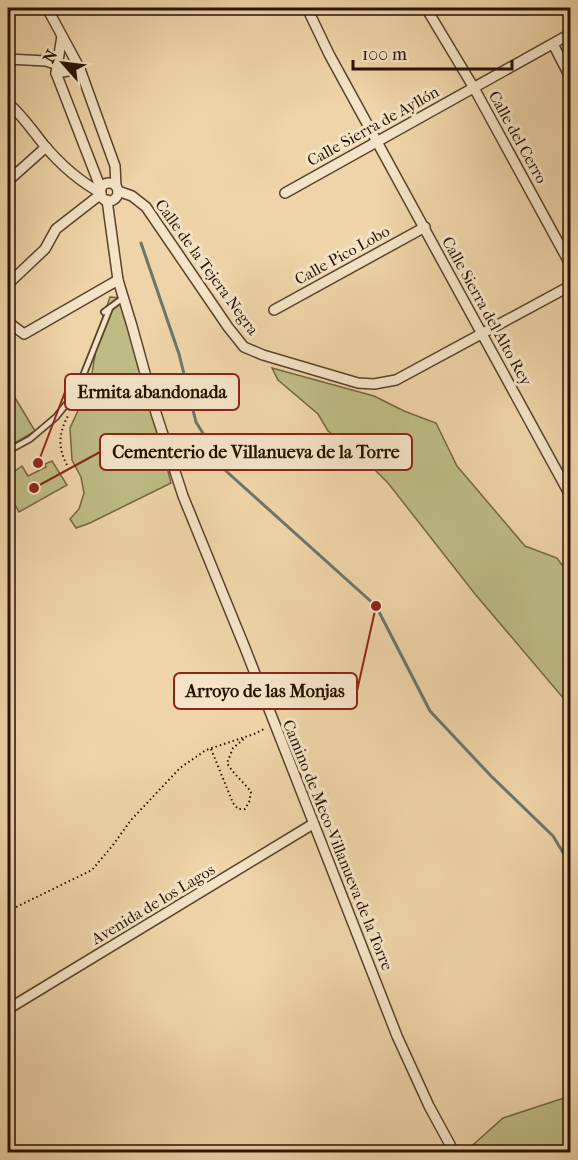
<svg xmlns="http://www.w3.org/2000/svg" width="578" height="1160" viewBox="0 0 578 1160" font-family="'IM FELL French Canon',serif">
	<rect width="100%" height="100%" fill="#eed4a8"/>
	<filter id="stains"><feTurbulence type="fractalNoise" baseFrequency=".00333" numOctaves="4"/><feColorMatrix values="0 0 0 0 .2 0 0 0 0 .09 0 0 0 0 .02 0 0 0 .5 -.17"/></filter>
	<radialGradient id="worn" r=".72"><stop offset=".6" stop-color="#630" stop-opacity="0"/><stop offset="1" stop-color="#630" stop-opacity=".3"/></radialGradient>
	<g fill="#bebb84" stroke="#746642" stroke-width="1.5">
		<path d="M110 297 123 298 171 483 90 523 76 528 70 519 79 509 84 493 81 477 72 460 70 428 90 385 100 326Z"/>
		<path d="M272 368 374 396 404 411 436 423 457 466 525 546 557 558 570 576V706L475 594 388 483 357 452 328 431 318 414 278 380Z"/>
		<path d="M8 386 35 431 8 447Z"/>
		<path d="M52 461 67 485 19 512 8 492V476L22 466 28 476 46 467 45 464Z"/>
		<path d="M570 1096V1152H465L503 1118Z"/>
	</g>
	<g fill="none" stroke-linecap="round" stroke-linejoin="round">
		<path stroke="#6d756a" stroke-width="3" d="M141 243 179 354 196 422 226 471 376 606 430 711 491 776 553 836 570 864"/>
		<defs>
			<g id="service">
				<path d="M104 312 123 298"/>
				<path d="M8 451 30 439 56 417 77 391 110 308"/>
			</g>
			<g id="minor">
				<path d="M47 8 80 69 115 166 116 186"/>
				<path d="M307 8 329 54 570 495"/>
				<path d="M426 8 474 88 570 264"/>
				<path d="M62 36 56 73 101 189"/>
				<path d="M553 44 570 77"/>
				<path d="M8 59 46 61 58 65"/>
				<path d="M56 73 80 69"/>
				<path d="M8 103C22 115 32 130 44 145 60 164 79 181 101 193"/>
				<path d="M8 181 46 147"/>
				<circle cx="109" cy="192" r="9"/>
				<path d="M118 191 132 196 146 207 228 327 244 347 263 355 358 383 374 384 396 380 570 286"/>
				<path d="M285 193 570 34"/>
				<path d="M107 200 118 280 132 326 156 413 183 496 245 648 397 1036 429 1106 454 1152"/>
				<path d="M8 284 45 249 56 229 101 194"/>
				<path d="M274 310 425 227"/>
				<path d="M8 322 24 334 118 280"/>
				<path d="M8 1009 313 824"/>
			</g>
		</defs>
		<use href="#service" stroke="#5a422a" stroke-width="8"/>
		<use href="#minor" stroke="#5a422a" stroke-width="12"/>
		<g stroke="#291100" stroke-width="2" stroke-dasharray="1.5 3" stroke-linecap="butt">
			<path d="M67 465C57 446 59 432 69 414"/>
			<path d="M211 749 233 803 238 809H245L249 802 251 792C244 782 233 774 227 763L233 748 244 739"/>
			<path d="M8 911 92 870 113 845 131 820 180 768 206 750 254 734 266 728"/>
		</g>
		<use href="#service" stroke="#f4e3c6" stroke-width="4.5"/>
		<use href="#minor" stroke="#f4e3c6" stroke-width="9"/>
	</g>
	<g text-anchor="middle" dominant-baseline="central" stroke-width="6" stroke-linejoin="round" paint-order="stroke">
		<g font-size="16" fill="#291100" stroke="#f4e3c6">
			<text transform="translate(373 126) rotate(-29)">Calle Sierra de Ayllón</text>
			<text transform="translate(518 137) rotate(61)">Calle del Cerro</text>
			<text transform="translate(342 255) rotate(-29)">Calle Pico Lobo</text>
			<text transform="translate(207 267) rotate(54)">Calle de la Tejera Negra</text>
			<text transform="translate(487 311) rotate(61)">Calle Sierra del Alto Rey</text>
			<text transform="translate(338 845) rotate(68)">Camino de Meco-Villanueva de la Torre</text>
			<text transform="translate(153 904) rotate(-31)">Avenida de los Lagos</text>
		</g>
	</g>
	<path fill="none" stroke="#8f2418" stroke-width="2" d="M38 463L65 392M34 488L100 452M376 606L357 691"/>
	<g fill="#8f2418" stroke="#f4e3c6" stroke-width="2">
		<circle cx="38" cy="463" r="6"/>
		<circle cx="34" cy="488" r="6"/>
		<circle cx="376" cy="606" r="6"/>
	</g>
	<g fill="#f4e3c6" stroke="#8f2418" stroke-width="2">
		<rect x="65" y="374" width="174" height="36" rx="6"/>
		<rect x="100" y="434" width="312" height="36" rx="6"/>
		<rect x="174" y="673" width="183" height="36" rx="6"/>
	</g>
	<g font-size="18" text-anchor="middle" font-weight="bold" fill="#291100">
		<text x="152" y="398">Ermita abandonada</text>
		<text x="256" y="458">Cementerio de Villanueva de la Torre</text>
		<text x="265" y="697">Arroyo de las Monjas</text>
	</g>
	<rect width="578" height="1160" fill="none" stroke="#eed4a8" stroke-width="30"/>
	<rect x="9" y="9" width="560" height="1142" fill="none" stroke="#291100" stroke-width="3"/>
	<rect x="15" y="15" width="548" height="1130" fill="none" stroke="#291100" stroke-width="1.5"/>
	<g transform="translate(63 63) rotate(298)" stroke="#f4e3c6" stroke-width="4.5" paint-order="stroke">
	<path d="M0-4.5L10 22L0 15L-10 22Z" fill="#291100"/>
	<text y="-9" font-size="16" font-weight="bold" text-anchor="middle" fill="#291100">N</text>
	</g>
	<path d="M353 60v9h159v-9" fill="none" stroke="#291100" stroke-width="3"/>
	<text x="362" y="60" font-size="18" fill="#291100" stroke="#f4e3c6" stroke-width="4.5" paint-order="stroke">100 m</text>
	<rect width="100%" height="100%" filter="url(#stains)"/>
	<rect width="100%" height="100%" fill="url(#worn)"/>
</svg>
